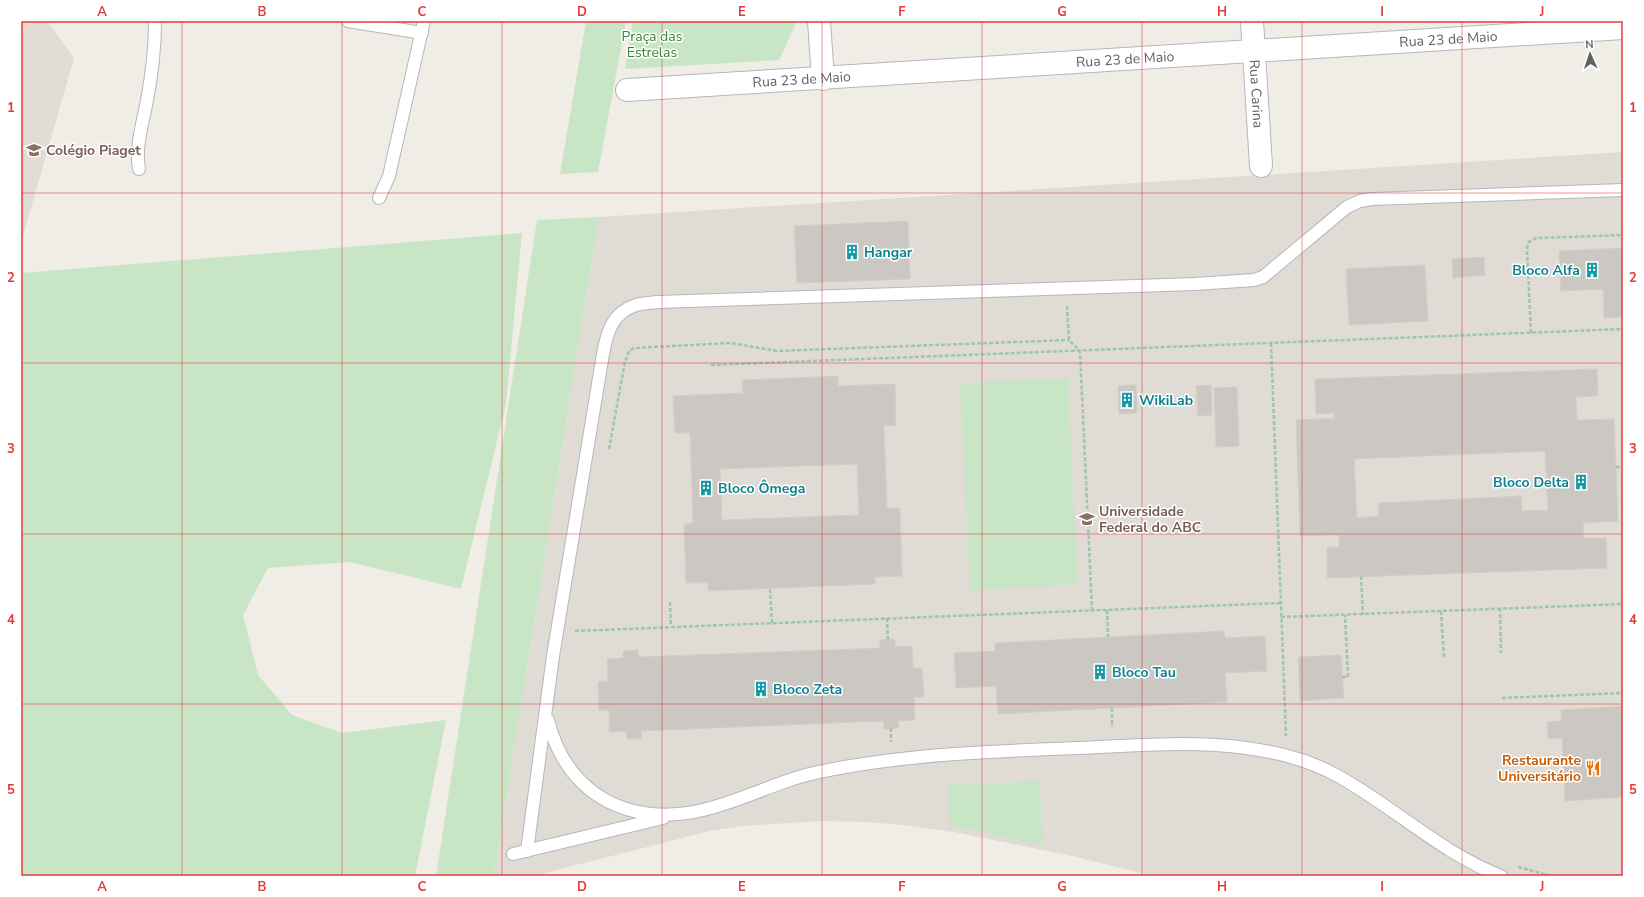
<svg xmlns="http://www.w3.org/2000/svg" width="1644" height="897" viewBox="0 0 1644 897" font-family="'Nunito Sans',sans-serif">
	<rect width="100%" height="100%" fill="#f0ede7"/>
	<g fill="#e0dcd5">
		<path d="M21 21H47L74 58 21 243Z"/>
		<path d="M1623 152V876H1153L1072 856 954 832 904 825 864 822 821 821 743 826 710 831 533 876H494L599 217Z"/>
	</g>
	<g fill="#c8e6c5">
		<path d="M586 21H626L598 172 560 174Z"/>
		<path d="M633 21H797L779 60 625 69Z"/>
		<path d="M599 217 494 876H436L537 220Z"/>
		<path d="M522 233 506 404 461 589 350 562 268 568 243 615 258 675 292 715 342 733 446 720 415 876H21V273Z"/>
		<path d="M1068 378 1078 585 970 590 960 383Z"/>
		<path d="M1040 781 1043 845 949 825 948 785Z"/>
	</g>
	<g fill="#cbc8c3" stroke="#d4cec5" fill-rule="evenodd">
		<path d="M908 221 910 279 797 283 794 226Z"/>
		<path d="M1623 248V317L1604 318 1603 289 1561 291 1559 251Z"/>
		<path d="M1484 257 1485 275 1453 278 1452 259Z"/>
		<path d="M1425 265 1428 321 1349 325 1346 269Z"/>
		<path d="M1597 369 1598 396 1576 397 1577 420 1614 419 1618 521 1583 523 1584 538H1606L1607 568 1327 578V547H1339V535L1300 536 1296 420 1335 418 1334 413 1316 414 1315 379ZM1545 451 1548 510 1522 511 1521 496 1378 503 1379 516 1357 518 1354 459Z"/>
		<path d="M838 376V386L895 384 896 426H884L887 508H900L902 576 875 577V584L708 591V583H686L684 524 693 523 690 433H675L673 396 743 393 742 380ZM857 464 859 515 722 520 720 469Z"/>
		<path d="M1136 385 1137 413 1119 414 1118 386Z"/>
		<path d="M1211 385 1212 415 1198 416 1196 386Z"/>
		<path d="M1237 387 1239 446 1216 447 1214 388Z"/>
		<path d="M1224 631 1225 638 1265 636 1267 671 1225 673 1227 702 998 714 996 686 956 688 954 653 995 651V643Z"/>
		<path d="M895 639V647L912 646 913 668H922L924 697H914L915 720 898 721 899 728 884 729 883 721 641 731 642 739H627L626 731 609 732V710H599L598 682 608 681 607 659 623 658V651L638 650V657L880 648V640Z"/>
		<path d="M1341 655 1344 698 1300 701 1298 657Z"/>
		<path d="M1623 706V797L1565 801 1562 738 1548 739 1547 722 1561 721V710Z"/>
	</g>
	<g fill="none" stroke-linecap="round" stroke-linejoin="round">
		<defs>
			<g id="service">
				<path d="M348 21 422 33"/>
				<path d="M139 169C135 146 143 123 147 100 152 74 155 47 155 21"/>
				<path d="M379 198 389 176 424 21"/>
				<path d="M548 720C560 769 592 804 643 813 695 821 736 799 784 782 800 776 817 772 834 769 914 754 998 751 1079 748 1134 746 1191 740 1246 748 1276 752 1309 760 1336 775 1393 806 1441 853 1501 876"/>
				<path d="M527 851 553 656 603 354C607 332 612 313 636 305 643 303 651 303 658 302L1195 284 1254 280 1263 277 1347 207 1360 201 1372 199 1623 190"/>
				<path d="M513 854 663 818"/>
			</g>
			<g id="minor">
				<path d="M819 21 823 79"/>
				<path id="s1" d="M1252 21 1261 166"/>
				<path id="s2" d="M627 90 1623 28"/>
			</g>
		</defs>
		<use href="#service" stroke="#b4b7bb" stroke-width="14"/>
		<use href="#minor" stroke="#b4b7bb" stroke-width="24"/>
		<g stroke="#9ec7a6" stroke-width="2.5" stroke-dasharray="4 2" stroke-linecap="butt">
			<path d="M1067 306 1069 340 1080 351 1092 610"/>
			<path d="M1531 333 1527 250C1527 242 1530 240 1537 238L1623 235"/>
			<path d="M1271 343 1286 736"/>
			<path d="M711 365 1623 329"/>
			<path d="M609 449 625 362 629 351 634 348 731 343 777 351 1069 340"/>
			<path d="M1616 467H1623"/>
			<path d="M1361 576 1363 614"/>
			<path d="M770 589 772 623"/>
			<path d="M670 602 671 626"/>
			<path d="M1500 608 1501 653"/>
			<path d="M1107 610 1108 637"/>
			<path d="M1441 611 1444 658"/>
			<path d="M1281 617 1623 604"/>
			<path d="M887 618 888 640"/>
			<path d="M575 631 1280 603"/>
			<path d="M1342 677H1348L1345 615"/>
			<path d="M1502 698 1623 693"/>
			<path d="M1112 708V727"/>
			<path d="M891 728V742"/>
			<path d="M1518 867 1552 876"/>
		</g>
		<use href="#service" stroke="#fff" stroke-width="12"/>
		<use href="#minor" stroke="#fff" stroke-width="22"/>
	</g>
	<path fill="none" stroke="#e13b3e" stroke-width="1" stroke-opacity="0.55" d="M182 21V876M342 21V876M502 21V876M662 21V876M822 21V876M982 21V876M1142 21V876M1302 21V876M1462 21V876M21 193H1623M21 363H1623M21 534H1623M21 704H1623"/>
	<defs>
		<symbol id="school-bare" viewBox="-9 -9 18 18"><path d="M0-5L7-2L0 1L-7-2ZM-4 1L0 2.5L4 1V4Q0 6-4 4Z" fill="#8d6e63" stroke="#fff" stroke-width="2.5" paint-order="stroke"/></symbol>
		<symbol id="building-bare" viewBox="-9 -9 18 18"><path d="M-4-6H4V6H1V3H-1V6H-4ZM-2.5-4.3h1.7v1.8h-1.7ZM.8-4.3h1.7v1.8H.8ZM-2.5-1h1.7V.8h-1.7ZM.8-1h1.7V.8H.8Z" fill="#0f9aa8" stroke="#fff" stroke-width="2.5" paint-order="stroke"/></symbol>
		<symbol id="university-bare" viewBox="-9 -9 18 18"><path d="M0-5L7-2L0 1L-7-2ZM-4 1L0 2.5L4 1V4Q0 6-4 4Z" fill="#8d6e63" stroke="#fff" stroke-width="2.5" paint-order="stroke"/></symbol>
		<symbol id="restaurant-bare" viewBox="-9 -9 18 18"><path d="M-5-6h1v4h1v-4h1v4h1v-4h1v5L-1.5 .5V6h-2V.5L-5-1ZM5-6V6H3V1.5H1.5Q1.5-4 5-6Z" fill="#e8710a" stroke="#fff" stroke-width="2.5" paint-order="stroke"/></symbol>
	</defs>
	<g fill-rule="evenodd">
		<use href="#school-bare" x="23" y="139" width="22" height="22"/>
		<use href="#building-bare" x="841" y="241" width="22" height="22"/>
		<use href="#building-bare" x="1581" y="259" width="22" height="22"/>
		<use href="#building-bare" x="1116" y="389" width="22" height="22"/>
		<use href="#building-bare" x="1570" y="471" width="22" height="22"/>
		<use href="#building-bare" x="695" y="477" width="22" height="22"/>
		<use href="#university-bare" x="1076" y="508" width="22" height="22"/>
		<use href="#building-bare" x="1089" y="661" width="22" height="22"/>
		<use href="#building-bare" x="750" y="678" width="22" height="22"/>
		<use href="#restaurant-bare" x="1582" y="757" width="22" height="22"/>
	</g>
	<g text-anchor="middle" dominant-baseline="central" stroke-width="3" stroke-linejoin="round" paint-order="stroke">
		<g font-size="14" fill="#3d8239" stroke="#fff">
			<text x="652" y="36">Praça das<tspan x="652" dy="16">Estrelas</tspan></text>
		</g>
		<g font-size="14" fill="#5e6366" stroke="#fff">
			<text stroke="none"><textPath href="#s2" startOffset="823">Rua 23 de Maio</textPath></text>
			<text stroke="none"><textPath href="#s2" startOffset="499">Rua 23 de Maio</textPath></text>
			<text stroke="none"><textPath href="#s2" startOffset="175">Rua 23 de Maio</textPath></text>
			<text stroke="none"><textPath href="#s1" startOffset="73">Rua Carina</textPath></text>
		</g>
		<g font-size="14" font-weight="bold" fill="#785e54" stroke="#fff" text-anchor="start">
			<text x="46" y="150">Colégio Piaget</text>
			<text x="1099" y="511">Universidade<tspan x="1099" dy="16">Federal do ABC</tspan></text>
		</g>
		<g font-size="14" font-weight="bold" fill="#0d838f" stroke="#fff" text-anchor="start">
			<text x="864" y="252">Hangar</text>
			<text x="1580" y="270" text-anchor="end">Bloco Alfa</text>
			<text x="1139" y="400">WikiLab</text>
			<text x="1569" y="482" text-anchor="end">Bloco Delta</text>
			<text x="718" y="488">Bloco Ômega</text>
			<text x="1112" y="672">Bloco Tau</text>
			<text x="773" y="689">Bloco Zeta</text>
		</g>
		<g font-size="14" font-weight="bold" fill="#c56008" stroke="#fff" text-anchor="end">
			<text x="1581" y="760">Restaurante<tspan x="1581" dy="16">Universitário</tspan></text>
		</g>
	</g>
	<rect width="1644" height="897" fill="none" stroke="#ffffff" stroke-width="44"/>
	<g transform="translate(1590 54) rotate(357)" stroke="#ffffff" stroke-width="3" paint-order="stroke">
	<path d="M0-3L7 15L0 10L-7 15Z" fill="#5e6366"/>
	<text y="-6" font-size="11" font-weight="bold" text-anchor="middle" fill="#5e6366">N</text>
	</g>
	<rect x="22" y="22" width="1600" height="853" fill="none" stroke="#e13b3e" stroke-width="1.5"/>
	<g font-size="13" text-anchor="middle" font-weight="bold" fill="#e13b3e">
		<text x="102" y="16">A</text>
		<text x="262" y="16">B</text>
		<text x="422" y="16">C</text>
		<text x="582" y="16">D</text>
		<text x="742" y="16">E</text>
		<text x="902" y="16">F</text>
		<text x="1062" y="16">G</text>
		<text x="1222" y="16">H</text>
		<text x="1382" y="16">I</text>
		<text x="1542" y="16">J</text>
		<text x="11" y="112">1</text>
		<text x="1633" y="112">1</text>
		<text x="11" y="282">2</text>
		<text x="1633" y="282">2</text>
		<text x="11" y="453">3</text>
		<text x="1633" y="453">3</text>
		<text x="11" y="624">4</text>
		<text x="1633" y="624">4</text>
		<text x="11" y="794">5</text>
		<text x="1633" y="794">5</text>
		<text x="102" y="891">A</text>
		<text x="262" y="891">B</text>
		<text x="422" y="891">C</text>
		<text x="582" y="891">D</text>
		<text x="742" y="891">E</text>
		<text x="902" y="891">F</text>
		<text x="1062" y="891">G</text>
		<text x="1222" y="891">H</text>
		<text x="1382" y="891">I</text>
		<text x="1542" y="891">J</text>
	</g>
</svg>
